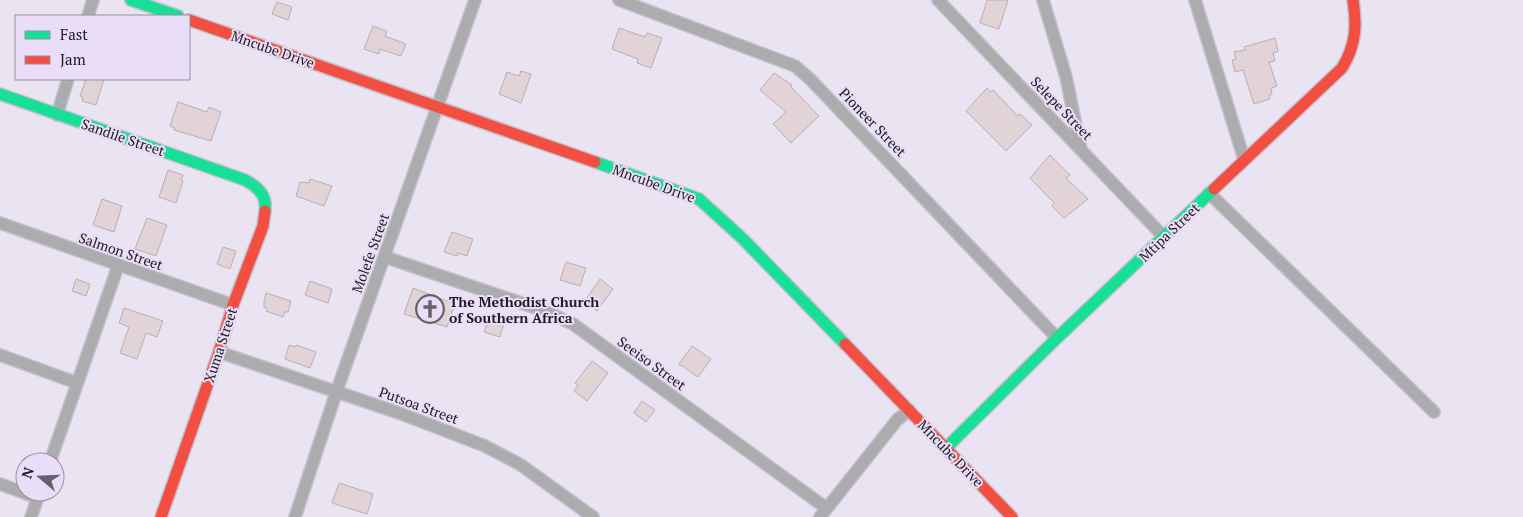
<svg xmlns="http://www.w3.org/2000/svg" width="1523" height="517" viewBox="0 0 1523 517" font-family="'PT Serif',serif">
	<rect width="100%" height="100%" fill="#eae3f1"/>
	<g fill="#e1d3d6" stroke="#b8afb4">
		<path d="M987 0H1008L999 29 980 23Z"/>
		<path d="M277 2 292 7 288 20 272 14Z"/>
		<path d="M373 26 387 31 385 36 406 44 401 56 380 49 379 54 364 49Z"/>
		<path d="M619 28 645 37 647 33 662 38 651 68 637 63 638 59 612 49Z"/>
		<path d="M1275 38 1278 51 1273 53 1275 61 1269 62 1277 86 1271 88 1272 94 1269 95 1270 99 1254 104 1243 70 1235 72 1232 60 1236 59 1234 52 1245 50 1244 47Z"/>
		<path d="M521 71 531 74 521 103 499 94 507 72 519 76Z"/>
		<path d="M774 73 792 85 791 87 819 116 791 143 773 124 786 112 760 90Z"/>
		<path d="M86 79H104L96 105 82 101 83 97 80 96Z"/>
		<path d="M987 88 991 92 993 90 1018 116 1020 114 1032 125 1006 151 966 111Z"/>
		<path d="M178 102 207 112 209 107 221 112 211 141 174 130 175 128 170 126Z"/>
		<path d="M1050 155 1070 175 1066 178 1088 199 1064 218 1052 206 1054 203 1030 178Z"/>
		<path d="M168 170 183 175 181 180 183 181 176 203 159 197Z"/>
		<path d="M310 179 332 186 324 206 296 196 300 182 309 183Z"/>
		<path d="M102 199 122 206 114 232 93 225Z"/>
		<path d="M147 218 167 225 156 256 135 249Z"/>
		<path d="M452 232 473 239 467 256 458 253 457 256 444 252Z"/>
		<path d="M223 247 236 251 230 269 217 264Z"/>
		<path d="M566 262 586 268 580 286 560 280Z"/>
		<path d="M76 279 90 284 86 296 72 291Z"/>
		<path d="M600 279 613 289 597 311 584 302Z"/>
		<path d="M310 281 332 289 328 303 305 295Z"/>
		<path d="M413 288 455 304 447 327 404 314Z"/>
		<path d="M266 293 291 301 288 312H285L283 317 266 311 267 308 264 307V302Z"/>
		<path d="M124 308 163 321 157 337 146 333 137 359 120 353 129 327 119 323Z"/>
		<path d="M489 319 504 324 500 337 484 332Z"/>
		<path d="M289 345 295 347 296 345 316 352 310 368 285 359Z"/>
		<path d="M692 346 711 359 698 377 679 364Z"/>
		<path d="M592 361 608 373 587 401 574 391 578 385 575 383Z"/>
		<path d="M642 401 655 410 646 422 634 413Z"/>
		<path d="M339 483 373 494 367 514 332 503Z"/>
	</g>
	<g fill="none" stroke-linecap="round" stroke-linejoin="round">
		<defs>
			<g id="street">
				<path d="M619 0 795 66 810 79 1057 338"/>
				<path d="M938 0 1164 237"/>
				<path d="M1043 0 1066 77 1081 150"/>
				<path d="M1195 0 1244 159"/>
				<path d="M88 16 93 0"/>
				<path d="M57 115 68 79"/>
				<path d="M1209 193 1434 412"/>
				<path d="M0 223 233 305"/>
				<path d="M385 257 545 311 573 324 826 508"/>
				<path d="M219 352 402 414 485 446 521 465 593 517"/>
				<path d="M0 355 77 383"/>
				<path d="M50 462 118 266"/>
				<path d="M0 484 38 498"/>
				<path d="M31 517 40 492"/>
				<path d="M295 517 336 393 475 0"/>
				<path d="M820 517 897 420 909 410"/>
			</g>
			<g id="fast">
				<path d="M131 0 178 16"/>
				<path d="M0 94 245 180C258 187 267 195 265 211"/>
				<path d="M595 162 699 199 743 239 845 344"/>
				<path d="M946 448 1057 338 1214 189"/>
			</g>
			<g id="jam">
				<path d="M189 20 595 162"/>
				<path d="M1214 189 1342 68C1356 45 1357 26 1353 0"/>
				<path d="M845 344 1012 517"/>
				<path d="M161 517 219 352 233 305 263 226 265 211"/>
			</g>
		</defs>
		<use href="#street" stroke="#c5bfcb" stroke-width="14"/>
		<use href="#fast" stroke="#c5bfcb" stroke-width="14"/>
		<use href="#jam" stroke="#c5bfcb" stroke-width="14"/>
		<use href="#street" stroke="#aaacad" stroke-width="11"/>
		<use href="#fast" stroke="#16e098" stroke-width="11"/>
		<use href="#jam" stroke="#f24e42" stroke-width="11"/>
	</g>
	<defs>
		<symbol id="church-ring" viewBox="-11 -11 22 22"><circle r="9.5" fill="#eaddf7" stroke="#65606a" stroke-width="1.5"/><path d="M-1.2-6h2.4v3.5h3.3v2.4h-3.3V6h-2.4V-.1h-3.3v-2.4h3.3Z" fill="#65606a"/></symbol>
	</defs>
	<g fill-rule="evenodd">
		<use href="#church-ring" x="414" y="293" width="32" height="32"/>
	</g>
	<g text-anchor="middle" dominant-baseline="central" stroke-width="4" stroke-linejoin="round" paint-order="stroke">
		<g font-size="14" fill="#1e1922" stroke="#eaddf7">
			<text transform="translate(273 49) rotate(19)">Mncube Drive</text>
			<text transform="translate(1062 108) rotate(46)">Selepe Street</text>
			<text transform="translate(873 122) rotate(46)">Pioneer Street</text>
			<text transform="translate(123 137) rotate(19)">Sandile Street</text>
			<text transform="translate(654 183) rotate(20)">Mncube Drive</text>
			<text transform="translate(1169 232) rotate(-44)">Mtipa Street</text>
			<text transform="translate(121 251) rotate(19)">Salmon Street</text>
			<text transform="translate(370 253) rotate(-70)">Molefe Street</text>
			<text transform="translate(220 345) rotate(-72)">Xuma Street</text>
			<text transform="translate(652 363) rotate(36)">Seeiso Street</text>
			<text transform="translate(419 405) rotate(20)">Putsoa Street</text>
			<text transform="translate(951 453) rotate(46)">Mncube Drive</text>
		</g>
		<g font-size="14" font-weight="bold" fill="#1e1922" stroke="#eaddf7" text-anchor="start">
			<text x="449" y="301">The Methodist Church<tspan x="449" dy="16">of Southern Africa</tspan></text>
		</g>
	</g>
	<rect x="15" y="15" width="175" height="65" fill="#eaddf7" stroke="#988fa2"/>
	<rect x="25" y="31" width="25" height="8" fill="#16e098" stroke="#988fa2"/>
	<text x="60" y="40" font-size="15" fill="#1e1922">Fast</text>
	<rect x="25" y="56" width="25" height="8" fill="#f24e42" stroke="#988fa2"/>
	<text x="60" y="65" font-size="15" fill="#1e1922">Jam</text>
	<g transform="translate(40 477) rotate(289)"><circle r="24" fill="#eaddf7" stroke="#988fa2"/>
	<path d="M0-4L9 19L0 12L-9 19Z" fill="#65606a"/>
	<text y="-8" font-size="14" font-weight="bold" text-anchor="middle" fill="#1e1922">N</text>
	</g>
</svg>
